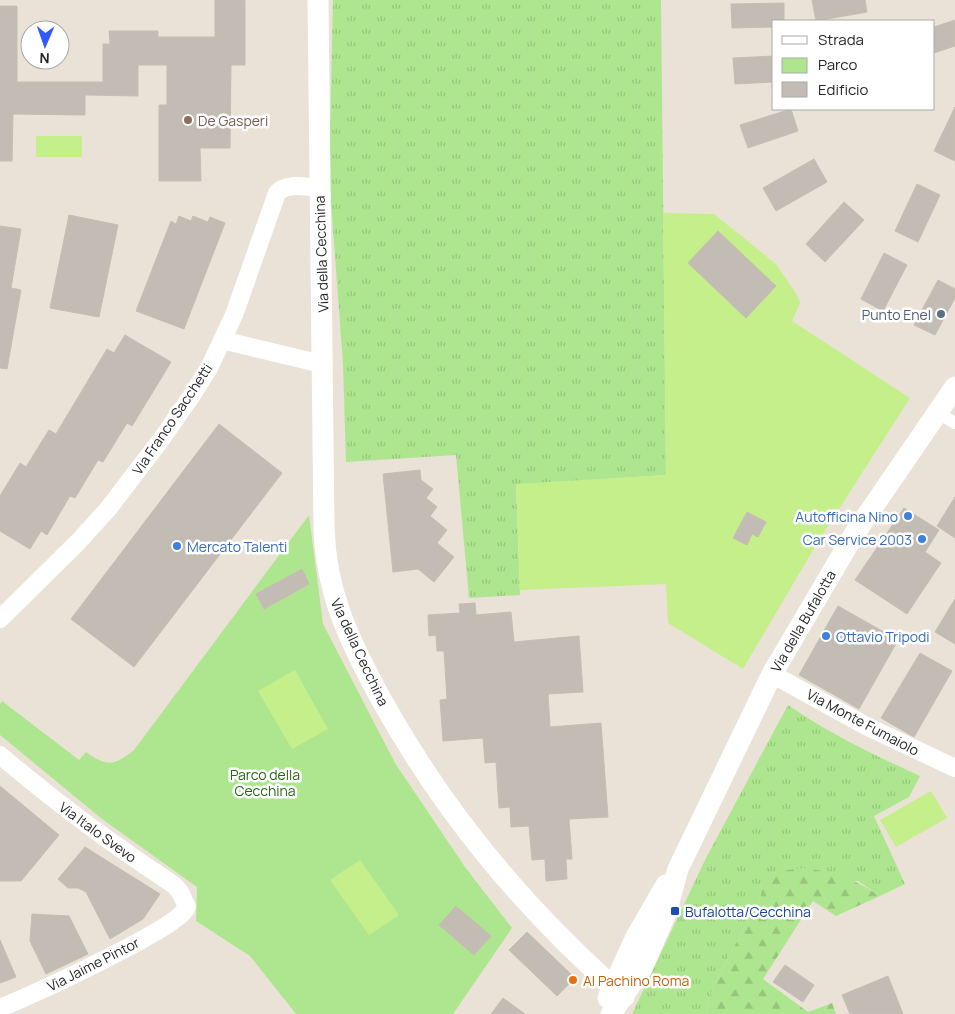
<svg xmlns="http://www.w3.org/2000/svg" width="955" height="1014" viewBox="0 0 955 1014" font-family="Manrope,sans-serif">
	<defs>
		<pattern id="grass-tufts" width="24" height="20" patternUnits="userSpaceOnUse" patternTransform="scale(1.25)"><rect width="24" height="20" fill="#aee68f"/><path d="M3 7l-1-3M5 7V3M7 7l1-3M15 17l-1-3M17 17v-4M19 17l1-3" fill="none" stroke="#96c57b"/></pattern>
		<pattern id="forest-firs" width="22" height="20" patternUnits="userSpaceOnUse" patternTransform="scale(1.25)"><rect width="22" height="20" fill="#aee68f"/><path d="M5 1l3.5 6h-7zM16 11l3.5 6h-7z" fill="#96c57b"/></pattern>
	</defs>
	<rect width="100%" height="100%" fill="#ebe2d7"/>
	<g fill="url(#grass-tufts)">
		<path d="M333 0H661L666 475 516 485 520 595 469 598 456 455 346 462 343 364 329 175Z"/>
		<path d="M788 705C830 734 874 755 920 776L909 797 874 816 905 884 880 896 858 881 762 882 761 896 713 987 706 1014H632L706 858Z"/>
	</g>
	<path fill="url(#forest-firs)" d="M803 868C834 872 853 878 880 896L836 916 813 901 763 979 808 1012 832 1003 836 1014H706L713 987 761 896 762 882 774 872Z"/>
	<path fill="#aee68f" d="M309 515 323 624 395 763 465 867 512 928 453 1014H296L250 956 196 921 197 887 102 819 0 735V704L2 701 79 760 86 752C107 767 114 766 134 750Z"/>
	<g fill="#c5ef8a">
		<rect x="36" y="136" width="46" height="21"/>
		<path d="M663 213 714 214 776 264 797 295 800 303 792 321 910 398 816 545 743 669 668 623 666 584 520 590 516 484 666 475Z"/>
		<path d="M295 670 328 729 292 749 258 691Z"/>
		<path d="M931 791 947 818 896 847 880 820Z"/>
		<path d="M360 860 399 915 369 935 330 880Z"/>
	</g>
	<g fill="#c2bcb4" stroke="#c6beb1">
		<path d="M215 0H245V65H231L230 148H200L201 181H159V105H167V65H138V96L85 95V115L13 114 12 161H0V6H17V82H103V44H110L109 31H158V37H215Z"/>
		<path d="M812 0H865L867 12 816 21Z"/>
		<path d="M784 3V21H774V27L732 28 731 4Z"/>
		<path d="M955 20V46L934 53V27Z"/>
		<path d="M774 56V82L735 84 733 58Z"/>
		<path d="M955 107V161L934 151Z"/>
		<path d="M791 109 798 131 748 148 740 125Z"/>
		<path d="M814 159 827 182 776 211 763 188Z"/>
		<path d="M917 184 940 195 918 242 895 231Z"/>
		<path d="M844 202 864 220 825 262 806 244Z"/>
		<path d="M69 215 118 225 99 317 50 308Z"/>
		<path d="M179 216 191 221 193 216 208 222 210 217 225 223 184 329 136 311 171 221 176 224Z"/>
		<path d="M0 226 21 229 11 288 21 290 7 369 0 368Z"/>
		<path d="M718 231 776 286 746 318 688 263Z"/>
		<path d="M884 253 907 265 883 311 861 299Z"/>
		<path d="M938 280 955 289V298L935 335 914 325Z"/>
		<path d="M125 335 171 362 132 426 127 423 103 462 98 460 75 498 70 496 47 535 41 531 30 549 0 531V496L20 463 26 467 49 430 56 434 107 349 114 353Z"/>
		<path d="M219 424 282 473 134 667 71 619Z"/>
		<path d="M420 470 421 480 433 489 426 498 437 507 430 516 447 530 437 543 454 557 434 582 418 569 393 572 383 474Z"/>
		<path d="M955 497V538L937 526Z"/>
		<path d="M904 508 939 530 925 552 941 563 907 614 855 580Z"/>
		<path d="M747 512 766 522 758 537 752 534 747 545 733 538Z"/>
		<path d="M302 569 309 584 264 609 256 594Z"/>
		<path d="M955 599V644L935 632Z"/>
		<path d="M475 603 476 615 511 612 514 642 579 636 583 692 548 694 550 727 601 723 608 817 569 819 572 859H566L567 879 546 881 545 859 532 860 529 826 511 827 510 807 499 808 496 762 485 763 483 738 443 741 440 700 447 699 444 651H437L436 635 429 636 428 615 460 613 459 604Z"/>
		<path d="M838 606 898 640 859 709 799 675Z"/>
		<path d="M920 653 952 671 914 737 881 718Z"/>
		<path d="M0 786 59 835 21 881H0Z"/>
		<path d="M85 847 160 894 143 919 110 939 86 892 78 888H68L58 879Z"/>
		<path d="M456 906 491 936 474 955 439 925Z"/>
		<path d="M32 914 69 916 88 954 46 974 30 941Z"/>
		<path d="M527 932 575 978 557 996 509 950Z"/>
		<path d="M0 940 16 977 0 983Z"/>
		<path d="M785 965 814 985 803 1002 773 982Z"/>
		<path d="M888 976 903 1014H850L842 995Z"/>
		<path d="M503 998 525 1014H491Z"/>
	</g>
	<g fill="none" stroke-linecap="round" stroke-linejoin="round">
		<path stroke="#fff" stroke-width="12" d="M938 413 955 423"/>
		<g stroke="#fff" stroke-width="18">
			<path d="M222 340 322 364"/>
			<path d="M0 619 79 541 108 509 163 437 192 395 209 368 234 315 277 193C287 182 306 187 319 188"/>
			<path d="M772 674 866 726 955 768"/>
			<path d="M0 755C55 802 113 845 174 885L180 892 187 907C182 927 27 997 0 1008"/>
		</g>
		<g stroke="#fff" stroke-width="21">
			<path d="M318 0 324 528C326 594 350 642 381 699 446 816 524 908 624 997"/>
			<path d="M608 998 636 937 666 885"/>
			<path d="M611 1014 642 968 666 913 678 869 772 674 855 533 955 387"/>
		</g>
	</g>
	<circle fill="#8d6e63" stroke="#fff" stroke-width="2" cx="188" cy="120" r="5"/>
	<circle fill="#5c6f8a" stroke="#fff" stroke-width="2" cx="941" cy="314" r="5"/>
	<g fill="#3f7fe0" stroke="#fff" stroke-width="2">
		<circle cx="908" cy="516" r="5"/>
		<circle cx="922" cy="539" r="5"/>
		<circle cx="177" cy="546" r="5"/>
		<circle cx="826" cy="636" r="5"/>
	</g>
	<rect fill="#1a4fb4" stroke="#fff" stroke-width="2" x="670" y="906" width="10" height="10" rx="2.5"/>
	<circle fill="#e8710a" stroke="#fff" stroke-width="2" cx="573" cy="980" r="5"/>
	<g text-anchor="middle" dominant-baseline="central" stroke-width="5" stroke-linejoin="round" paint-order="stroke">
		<g font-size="14" fill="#785e54" stroke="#fff" text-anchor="start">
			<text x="198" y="120">De Gasperi</text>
		</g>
		<g font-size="14" fill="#272727" stroke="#fff">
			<text transform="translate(321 254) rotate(-92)">Via della Cecchina</text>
			<text transform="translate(172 419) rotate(-56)">Via Franco Sacchetti</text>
			<text transform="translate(803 621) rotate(-60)">Via della Bufalotta</text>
			<text transform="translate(360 652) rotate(65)">Via della Cecchina</text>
			<text transform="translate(863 722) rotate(28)">Via Monte Fumaiolo</text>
			<text transform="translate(98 832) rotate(36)">Via Italo Svevo</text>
			<text transform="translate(93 964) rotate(-27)">Via Jaime Pintor</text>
		</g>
		<g font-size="14" fill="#4e5e75" stroke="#fff" text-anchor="end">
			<text x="931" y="314">Punto Enel</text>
		</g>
		<g font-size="14" fill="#366cbe" stroke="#fff" text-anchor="end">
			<text x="898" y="516">Autofficina Nino</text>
			<text x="912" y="539">Car Service 2003</text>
			<text x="187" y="546" text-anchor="start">Mercato Talenti</text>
			<text x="836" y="636" text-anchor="start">Ottavio Tripodi</text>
		</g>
		<g font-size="14" fill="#276714" stroke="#fff">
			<text x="265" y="774">Parco della<tspan x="265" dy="16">Cecchina</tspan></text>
		</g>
		<g font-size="14" fill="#164399" stroke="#fff" text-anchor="start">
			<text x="685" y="911">Bufalotta/Cecchina</text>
		</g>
		<g font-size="14" fill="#c56008" stroke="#fff" text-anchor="start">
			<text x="583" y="980">Al Pachino Roma</text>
		</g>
	</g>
	<rect x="772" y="20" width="162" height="90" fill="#ffffff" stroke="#a9a9a9"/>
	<rect x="782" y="36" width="25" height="8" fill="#ffffff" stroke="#a9a9a9"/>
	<text x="818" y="45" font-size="15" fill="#272727">Strada</text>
	<rect x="782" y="58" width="25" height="15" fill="#aee68f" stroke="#a9a9a9"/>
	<text x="818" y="70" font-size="15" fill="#272727">Parco</text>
	<rect x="782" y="82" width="25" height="15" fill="#c2bcb4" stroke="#a9a9a9"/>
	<text x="818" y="95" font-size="15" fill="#272727">Edificio</text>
	<g transform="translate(45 45) rotate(182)"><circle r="24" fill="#ffffff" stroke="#a9a9a9"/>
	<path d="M0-4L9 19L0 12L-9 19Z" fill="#305aff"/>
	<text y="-8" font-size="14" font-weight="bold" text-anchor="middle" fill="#272727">N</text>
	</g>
</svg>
